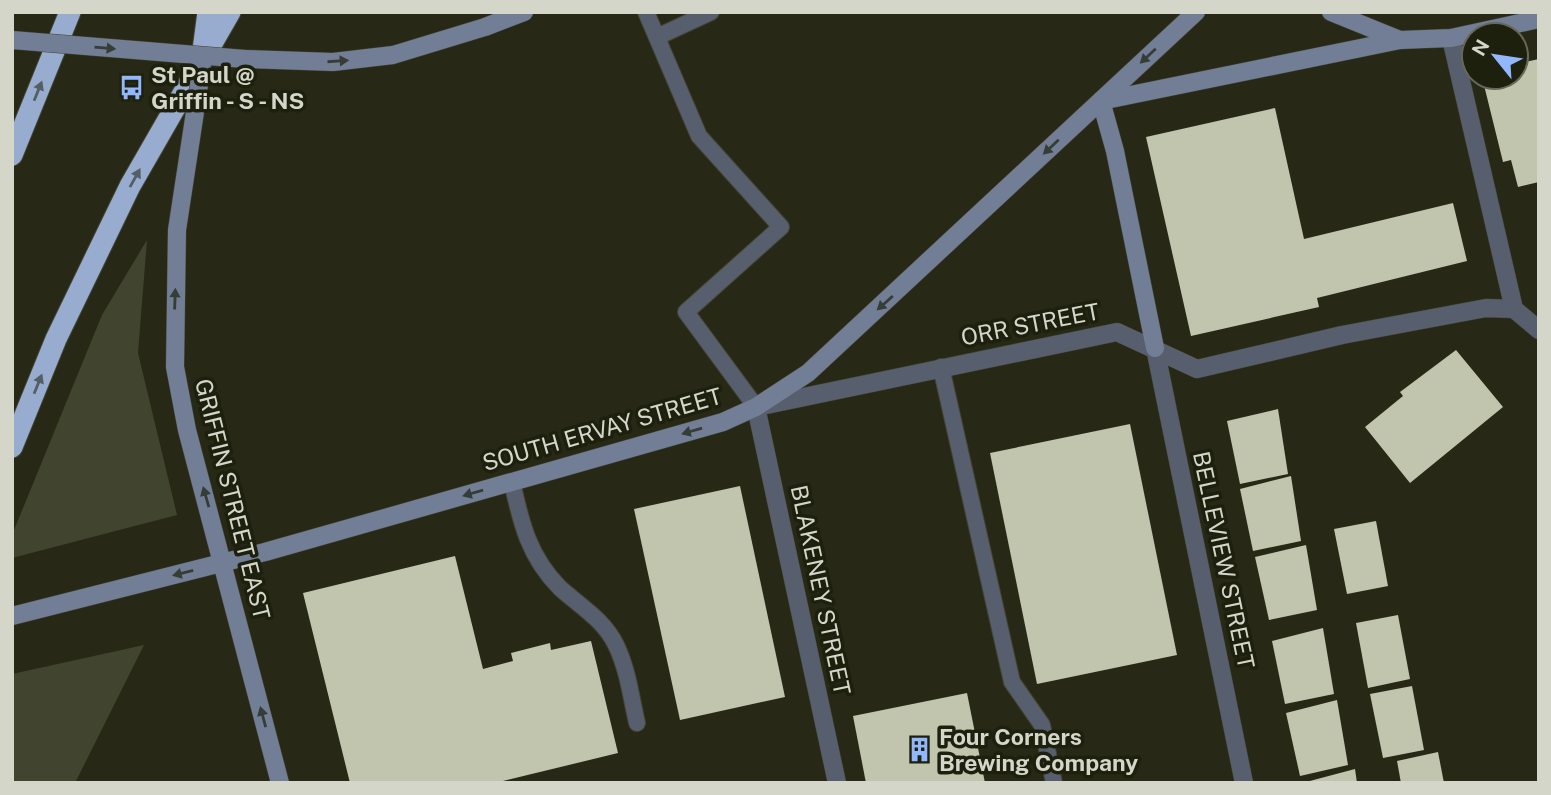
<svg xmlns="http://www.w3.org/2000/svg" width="1551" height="795" viewBox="0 0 1551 795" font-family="'Public Sans',sans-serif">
	<rect width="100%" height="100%" fill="#272916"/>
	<g fill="#41442e">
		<path d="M147 240 138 353 177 515 12 558V535L102 315Z"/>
		<path d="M144 645 75 783H12V674Z"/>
	</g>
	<g fill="#c1c5ad">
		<path d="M1539 59V182L1518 187 1511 160 1503 162 1482 77H1516V64Z"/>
		<path d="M1275 108 1304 239 1453 203 1467 261 1317 298 1319 307 1191 336 1146 137Z"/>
		<path d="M1456 350 1503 407 1410 483 1365 427 1403 396 1400 392Z"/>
		<path d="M1278 409 1288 474 1240 484 1227 421Z"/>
		<path d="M1130 424 1177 655 1037 684 990 453Z"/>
		<path d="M1291 476 1301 541 1253 551 1240 489Z"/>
		<path d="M740 486 785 697 680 720 634 509Z"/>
		<path d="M1376 521 1388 586 1347 594 1334 529Z"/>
		<path d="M1306 545 1317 610 1269 620 1255 557Z"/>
		<path d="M455 556 483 669 513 661 511 653 550 643 551 650 591 641 618 753 495 783H350L303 593Z"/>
		<path d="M1398 615 1410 679 1368 688 1356 623Z"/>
		<path d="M1323 628 1334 694 1285 704 1272 641Z"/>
		<path d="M1412 686 1424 750 1383 758 1370 694Z"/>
		<path d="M967 693 985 783H866L853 716Z"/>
		<path d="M1337 700 1348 765 1300 776 1286 713Z"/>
		<path d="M1438 752 1444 783H1401L1397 761Z"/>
		<path d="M1355 769 1357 783H1306V782Z"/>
	</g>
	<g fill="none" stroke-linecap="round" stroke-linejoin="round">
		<defs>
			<g id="service">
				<path d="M646 12 699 136 781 227 686 312 756 407"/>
				<path d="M657 37 711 12"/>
				<path d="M941 367 1012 682 1042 725 1054 783"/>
				<path d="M512 482C521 523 529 557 560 588 580 606 604 620 616 645 628 670 631 697 637 723"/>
			</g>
			<g id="minor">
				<path d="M1451 38 1514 309 1539 330"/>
				<path d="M1155 348 1244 783"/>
				<path d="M837 783 756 407 1117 332 1197 369 1342 335 1486 308 1514 309"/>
			</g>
			<g id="secondary">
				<path d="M1331 12 1400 40 1451 38 1539 19"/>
				<path d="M245 59 333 62 393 55 485 27 524 12"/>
				<path d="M197 99 177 230 175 367 187 430 280 783"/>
				<path d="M1101 101 1400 40"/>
				<path d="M1101 101 1115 151 1155 348"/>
				<path d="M12 616 265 552 723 422 756 407 808 373 1196 12"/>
			</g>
			<g id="motorway">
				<path d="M203 50 208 12"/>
				<path d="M12 155 70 12"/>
				<path d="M12 447 56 339 130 186 230 12"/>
			</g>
		</defs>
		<use href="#service" stroke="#434533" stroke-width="18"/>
		<use href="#minor" stroke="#434533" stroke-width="19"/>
		<use href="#secondary" stroke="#434533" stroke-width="19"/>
		<use href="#motorway" stroke="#434533" stroke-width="23"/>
		<use href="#service" stroke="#575f6e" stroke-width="16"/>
		<use href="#minor" stroke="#575f6e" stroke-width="18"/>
		<use href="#secondary" stroke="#717e95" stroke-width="18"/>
		<use href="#motorway" stroke="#98acd0" stroke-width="21"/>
		<defs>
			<g id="secondary-bridge">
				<path d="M12 40 245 59"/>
				<path d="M197 99 203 56"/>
			</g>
		</defs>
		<use href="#secondary-bridge" stroke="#434533" stroke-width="19" stroke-linecap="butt"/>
		<use href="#secondary-bridge" stroke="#717e95" stroke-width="18"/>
	</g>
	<defs><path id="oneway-solid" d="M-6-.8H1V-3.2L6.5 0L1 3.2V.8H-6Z" transform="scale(1.75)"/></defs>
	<g fill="#363c36">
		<use href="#oneway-solid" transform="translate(105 48) rotate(5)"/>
		<use href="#oneway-solid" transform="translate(1148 56) rotate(137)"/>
		<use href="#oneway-solid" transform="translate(338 61) rotate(-4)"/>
		<use href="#oneway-solid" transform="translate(1051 147) rotate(137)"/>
		<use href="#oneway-solid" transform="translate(175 299) rotate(-88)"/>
		<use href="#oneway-solid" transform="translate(885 303) rotate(138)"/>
		<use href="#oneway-solid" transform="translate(692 431) rotate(164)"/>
		<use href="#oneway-solid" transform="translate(473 493) rotate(164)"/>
		<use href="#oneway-solid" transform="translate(206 497) rotate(-106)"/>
		<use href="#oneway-solid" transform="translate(183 573) rotate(166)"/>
		<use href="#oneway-solid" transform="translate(263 717) rotate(-105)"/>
	</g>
	<g fill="#545f65">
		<use href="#oneway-solid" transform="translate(38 91) rotate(-68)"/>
		<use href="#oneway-solid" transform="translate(135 178) rotate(-61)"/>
		<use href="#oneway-solid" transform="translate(38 384) rotate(-68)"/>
	</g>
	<defs>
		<symbol id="bus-bare" viewBox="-9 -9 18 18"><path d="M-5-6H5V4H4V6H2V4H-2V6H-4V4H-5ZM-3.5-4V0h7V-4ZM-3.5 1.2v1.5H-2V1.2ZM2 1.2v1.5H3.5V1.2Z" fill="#93b7fd" stroke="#1d200d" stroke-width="2.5" paint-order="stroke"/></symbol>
		<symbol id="building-bare" viewBox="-9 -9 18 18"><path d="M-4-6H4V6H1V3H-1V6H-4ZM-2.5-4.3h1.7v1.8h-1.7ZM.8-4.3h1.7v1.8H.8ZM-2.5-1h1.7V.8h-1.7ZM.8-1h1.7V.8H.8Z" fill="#93b7fd" stroke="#1d200d" stroke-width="2.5" paint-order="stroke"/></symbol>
	</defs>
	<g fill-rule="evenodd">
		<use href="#bus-bare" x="114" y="70" width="35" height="35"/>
		<use href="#building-bare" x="902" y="732" width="35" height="35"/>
	</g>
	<g text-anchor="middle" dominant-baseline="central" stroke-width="7" stroke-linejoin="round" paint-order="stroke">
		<g font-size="23" font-weight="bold" fill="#d4d6ca" stroke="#1d200d" text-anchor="start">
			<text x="151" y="74">St Paul @<tspan x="151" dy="26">Griffin - S - NS</tspan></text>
			<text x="939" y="736">Four Corners<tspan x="939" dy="26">Brewing Company</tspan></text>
		</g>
		<g font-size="23" fill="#d4d6ca" stroke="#1d200d">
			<text transform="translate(1030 324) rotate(-11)">ORR STREET</text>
			<text transform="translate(602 429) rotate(-16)">SOUTH ERVAY STREET</text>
			<text transform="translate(233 499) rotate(76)">GRIFFIN STREET EAST</text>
			<text transform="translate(1224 560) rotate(78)">BELLEVIEW STREET</text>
			<text transform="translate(821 590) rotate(78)">BLAKENEY STREET</text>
		</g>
	</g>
	<rect width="1551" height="795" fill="none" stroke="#d4d6ca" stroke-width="28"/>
	<g transform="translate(1495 56) rotate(300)"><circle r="33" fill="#1d200d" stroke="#666959" stroke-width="2"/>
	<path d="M0-5L12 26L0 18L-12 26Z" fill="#93b7fd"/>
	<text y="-10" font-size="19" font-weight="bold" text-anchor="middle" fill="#d4d6ca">N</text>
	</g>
</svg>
